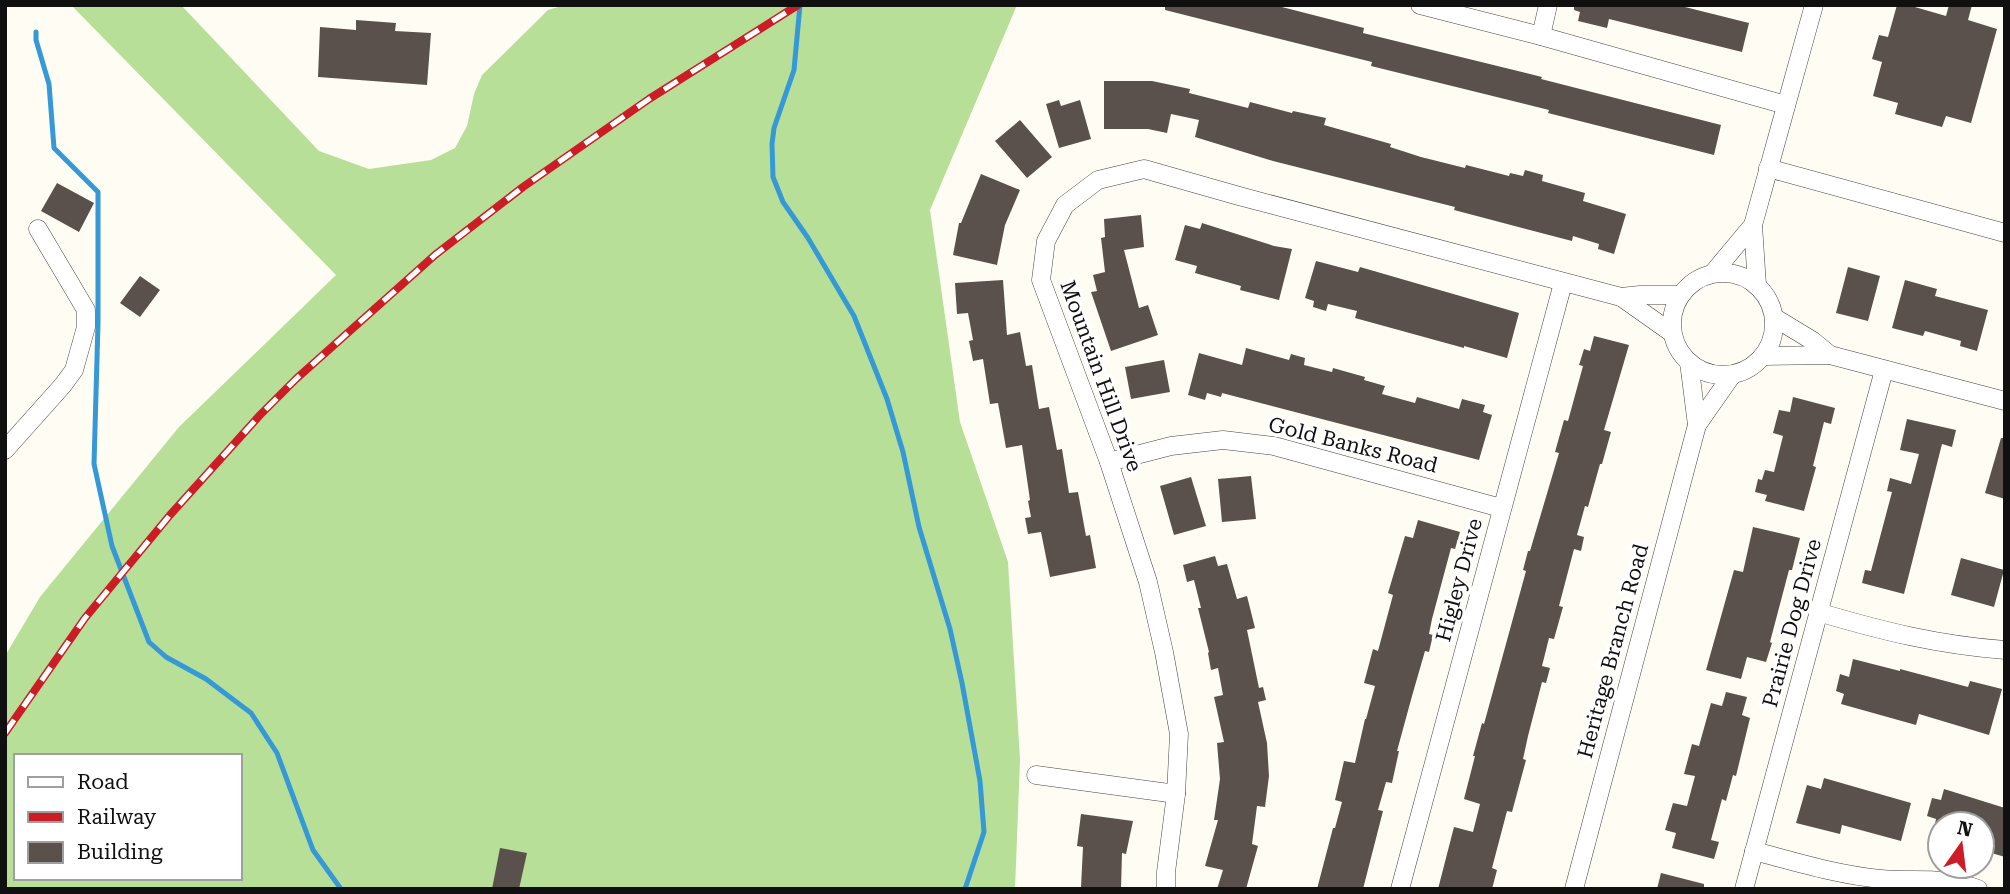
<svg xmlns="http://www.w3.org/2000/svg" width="2010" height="894" viewBox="0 0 2010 894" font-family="'Roboto Serif',serif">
	<rect width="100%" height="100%" fill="#fffdf3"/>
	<path fill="#b8df97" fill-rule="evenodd" d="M71 5H181L319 151 369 169 431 160 455 148 467 126 474 94 482 75 548 10 565 5H1017L930 210 960 422 1008 562 1020 760 1015 889H5V656L40 597 179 427 336 275ZM16 756H240V878H16Z"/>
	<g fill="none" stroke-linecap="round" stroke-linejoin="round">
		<g stroke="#3598d7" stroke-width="5">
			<path d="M800 5 794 70 774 128 772 144 773 177 783 202 808 238 854 316 887 399 903 452 919 527 950 629 962 683 980 781 984 832 965 889"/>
			<path d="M36 32V40L49 84 54 148 98 192V323L94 464 112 546 149 642 166 657 206 679 251 713 277 753 313 850 341 889"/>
		</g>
	</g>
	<g fill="#5a514c">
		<path d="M1165 5H1274L1364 28 1363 33 1542 77 1541 79 1721 125 1714 155 1548 113 1549 110 1371 66 1372 62 1165 10Z"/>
		<path d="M1574 5H1677L1749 23 1742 52 1609 19 1607 28 1578 21 1580 12 1574 10Z"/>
		<path d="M1897 5H1908L1946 16 1949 5H1972L1968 20 1997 29 1971 123 1946 116 1942 127 1895 114 1898 103 1873 96 1882 62 1872 59 1879 35 1888 37Z"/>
		<path d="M356 20 396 23 395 31 431 33 427 85 318 77 320 27 356 30Z"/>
		<path d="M1104 81H1152L1190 89 1189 93 1248 108 1250 102 1292 113 1293 111 1326 118 1324 125 1391 144 1390 147 1421 157 1465 168 1466 165 1509 176 1510 173 1523 176 1525 170 1543 175 1542 181 1585 193 1583 201 1626 214 1614 254 1598 249 1599 244 1573 236 1572 241 1473 215 1454 210 1455 207 1273 161 1195 137 1199 120 1171 114 1167 133 1148 129H1104Z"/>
		<path d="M1059 100 1061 106 1080 100 1091 139 1059 148 1046 104Z"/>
		<path d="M1020 120 1052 157 1027 178 995 141Z"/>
		<path d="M981 174 1020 190 1005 225 997 265 953 255 959 223H961Z"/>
		<path d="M57 183 94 203 79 232 41 211Z"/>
		<path d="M1141 215 1144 247 1124 250 1139 308 1148 305 1158 335 1111 351 1091 292 1097 291 1093 275 1105 272 1101 238 1105 237 1104 219Z"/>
		<path d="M1202 223 1274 246 1292 249 1279 300 1240 290 1241 286 1195 273 1197 266 1175 260 1185 225 1200 229Z"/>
		<path d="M1316 261 1358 272 1360 267 1519 313 1507 358 1464 346V348L1355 318 1357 311 1328 304 1326 311 1313 307 1314 301 1305 298Z"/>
		<path d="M1848 267 1880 276 1868 321 1836 313Z"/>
		<path d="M140 276 160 290 140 317 120 303Z"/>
		<path d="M1003 280 1007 335 1020 332 1026 366 1032 365 1039 409 1049 407 1057 450 1062 449 1069 493 1078 492 1086 536 1090 535 1096 568 1050 577 1041 532 1028 534 1025 518 1031 517 1028 501 1030 500 1022 445 1006 448 998 403 990 404 983 359 973 361 969 341 973 340 968 313 957 314 955 283Z"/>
		<path d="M1905 280 1937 289 1935 296 1988 310 1977 351 1960 346 1961 341 1925 331 1923 336 1892 328Z"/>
		<path d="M1594 336 1629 345 1604 430 1611 432 1602 464H1600L1588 507 1585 506 1577 535 1584 537 1581 551 1574 549 1559 606 1563 607 1554 639 1549 638 1542 666 1550 668 1546 683 1542 682 1528 736 1523 759 1526 760 1512 812 1507 811 1492 868 1497 870 1492 889H1438L1454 827 1473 832 1480 804 1464 799 1475 756H1473L1482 723 1484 724 1526 571 1523 570 1528 551H1530L1559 453 1555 452 1564 420 1568 421 1583 366 1579 365 1584 349 1590 351Z"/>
		<path d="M1246 348 1289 360 1291 354 1305 358 1304 365 1332 372 1333 368 1365 377 1364 380 1385 386 1382 394 1415 403 1417 397 1459 409 1462 399 1485 405 1483 412 1492 415 1479 460 1222 393 1221 397 1207 393 1205 400 1188 395 1199 353 1242 365Z"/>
		<path d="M1164 360 1170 392 1131 399 1125 367Z"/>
		<path d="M1793 397 1835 408 1831 424 1824 422 1813 466 1816 467 1804 511 1765 501 1767 495 1755 492 1758 479 1762 480 1765 470 1774 472 1783 436 1773 433 1779 410 1790 412Z"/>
		<path d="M1907 419 1956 430 1952 447 1942 444 1904 594 1862 583 1865 570 1871 571 1892 492 1887 491 1890 478 1911 484 1919 454 1900 450Z"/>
		<path d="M2001 438H2005V499L1985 493Z"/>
		<path d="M1251 476 1256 519 1222 522 1218 479Z"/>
		<path d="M1191 477 1206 526 1174 535 1160 486Z"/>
		<path d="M1418 520 1460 532 1455 549 1451 548 1432 619 1429 634 1433 635 1429 652 1425 651 1412 696 1397 751H1399L1392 783 1386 782 1378 810 1383 811 1363 889H1317L1333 828H1335L1342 802 1335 800 1344 761 1355 763 1365 719H1366L1375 686 1364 683 1373 649 1378 651 1393 595 1388 593 1405 536 1413 538Z"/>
		<path d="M1753 527 1800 538 1792 570H1789L1770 642 1772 643 1766 662 1747 657 1741 679 1706 670 1734 570 1743 572Z"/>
		<path d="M1215 556 1218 566 1227 564 1237 599 1247 596 1255 628 1247 630 1259 688 1263 687 1266 700 1258 702 1267 743 1269 776 1265 807 1257 806 1252 844 1258 846 1246 889H1217L1223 870 1205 866 1218 820H1214L1220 779 1217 743 1224 742 1214 697 1223 695 1218 668 1211 670 1208 653 1209 652 1198 608H1201L1194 580 1187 582 1183 565Z"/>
		<path d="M1961 558 2004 570 1994 607 1951 595Z"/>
		<path d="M1853 659 1900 671V669L1968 687 1970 681 2002 689 1989 735 1919 714 1916 725 1841 704 1844 694 1836 691 1840 674 1849 677Z"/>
		<path d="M1726 692 1747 697 1742 715 1750 718 1736 776 1733 775 1726 801 1722 799 1711 840 1719 842 1714 859 1672 848 1676 833 1665 830 1673 803 1687 806 1695 776 1684 774 1692 744 1699 746 1711 703 1722 706Z"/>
		<path d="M1824 778 1911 803 1901 841 1842 825 1840 834 1796 823 1807 785 1821 789Z"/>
		<path d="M1944 789 2005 808V857L1988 852 1993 835 1985 832 1987 824H1935L1936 819 1927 816 1932 798 1941 800Z"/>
		<path d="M1081 814 1133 821 1126 854 1122 853 1121 889 1081 887 1083 847 1077 846Z"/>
		<path d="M500 848 527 853 519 889H492Z"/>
		<path d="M1661 873 1704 884V889H1657Z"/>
	</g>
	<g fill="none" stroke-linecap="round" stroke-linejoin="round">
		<defs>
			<g id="minor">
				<path d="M1420 5 1541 36 1786 105"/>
				<path d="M1541 36 1548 5"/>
				<path d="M1768 168 2005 233"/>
				<circle cx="1723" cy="324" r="51"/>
				<path d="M1713 273 1753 225"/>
				<path d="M1757 285 1753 225 1814 5"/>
				<path d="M1621 297 1672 333"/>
				<path d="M1775 318 1813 341 1830 355"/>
				<path d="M1764 356 1830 355 2005 401"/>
				<path d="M1697 425 1732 375"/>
				<path d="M5 450 63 385 74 370 86 327V310L38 229"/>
				<path d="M1109 462 1171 446 1223 440 1274 446 1501 508"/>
				<path d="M1818 612C1882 631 1938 645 2005 650"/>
				<path d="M1036 775 1176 794"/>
				<path d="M1754 851C1796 862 1838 875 1881 879 1915 882 1944 876 1978 889"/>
				<path d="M1166 889V872L1176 794 1179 734 1164 652 1148 582 1109 462 1041 280 1046 241 1065 205 1098 180 1144 169 1239 196 1621 297 1640 295H1681"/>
				<path d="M1400 889 1563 283"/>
				<path d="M1574 889 1697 425 1689 362"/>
				<path d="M1744 889 1884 370"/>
			</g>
		</defs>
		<use href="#minor" stroke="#434343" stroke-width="19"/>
		<use href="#minor" stroke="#fff" stroke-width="18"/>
		<defs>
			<path id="rail" d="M5 733 85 618 170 515 260 415 296 379 435 255 523 187 649 99 798 5"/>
		</defs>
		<use href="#rail" stroke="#cc1d27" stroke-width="8"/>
		<use href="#rail" stroke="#fff" stroke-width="5" stroke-dasharray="16" stroke-linecap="butt"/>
	</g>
	<g text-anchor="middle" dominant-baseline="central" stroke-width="7" stroke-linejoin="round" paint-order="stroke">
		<g font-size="21" fill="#101010" stroke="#fff">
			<text transform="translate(1101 376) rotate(70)">Mountain Hill Drive</text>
			<text transform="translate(1353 445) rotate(14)">Gold Banks Road</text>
			<text transform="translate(1459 580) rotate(-75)">Higley Drive</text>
			<text transform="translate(1792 623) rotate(-75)">Prairie Dog Drive</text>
			<text transform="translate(1613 651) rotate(-75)">Heritage Branch Road</text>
		</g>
	</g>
	<rect width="2010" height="894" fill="none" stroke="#101010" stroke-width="14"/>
	<rect x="14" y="754" width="228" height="126" fill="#ffffff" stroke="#9f9f9f" stroke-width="2"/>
	<rect x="28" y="777" width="35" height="10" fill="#ffffff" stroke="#9f9f9f" stroke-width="2"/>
	<text x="77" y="789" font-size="21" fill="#101010">Road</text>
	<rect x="28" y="812" width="35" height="10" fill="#cc1d27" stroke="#9f9f9f" stroke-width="2"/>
	<text x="77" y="824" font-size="21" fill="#101010">Railway</text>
	<rect x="28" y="842" width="35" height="21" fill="#5a514c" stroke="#9f9f9f" stroke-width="2"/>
	<text x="77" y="859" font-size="21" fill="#101010">Building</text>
	<g transform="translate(1961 845) rotate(14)"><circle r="33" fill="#ffffff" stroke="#9f9f9f" stroke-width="2"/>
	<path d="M0-5L12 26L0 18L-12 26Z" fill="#cc1d27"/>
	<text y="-10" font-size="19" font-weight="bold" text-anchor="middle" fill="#101010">N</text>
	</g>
</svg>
